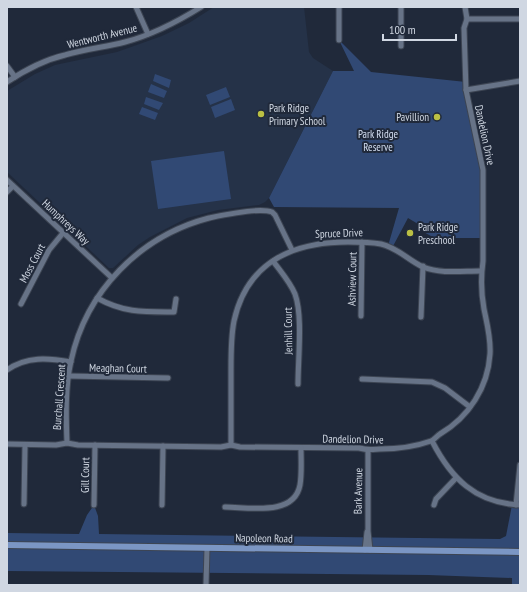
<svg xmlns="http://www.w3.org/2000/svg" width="527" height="592" viewBox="0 0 527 592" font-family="'PT Sans Narrow',sans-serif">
	<rect width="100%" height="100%" fill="#20293a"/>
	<path fill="#253248" d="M214 7H304L309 52 313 58 333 71 269 198 265 202 259 205 218 210 187 218 150 237 138 245 113 268H109L7 172V91L35 74 55 65 117 52 162 36 189 23Z"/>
	<g fill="#314974">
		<path d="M339 40 371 72 466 82 480 153 483 238H439L438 240 422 231 423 227 408 218 392 248 388 246 399 208 274 207 269 198 333 71H354Z"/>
		<path d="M155 74 171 80 169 88 153 81Z"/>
		<path d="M151 84 167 91 164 98 148 92Z"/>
		<path d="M226 87 230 97 210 105 206 95Z"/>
		<path d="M146 97 163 103 159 110 144 104Z"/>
		<path d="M231 99 235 110 215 118 211 107Z"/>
		<path d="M142 107 158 113 155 120 139 114Z"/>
		<path d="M224 151 231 199 158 209 151 161Z"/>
		<path d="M94 505 98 516 99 534 500 539 506 536 512 505H520V585H512V578L428 575 7 571V533L79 534 87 515Z"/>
	</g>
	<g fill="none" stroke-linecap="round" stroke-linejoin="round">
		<defs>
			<g id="minor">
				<path d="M136 7 148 34"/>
				<path d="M339 7V40"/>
				<path d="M467 19H520"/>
				<path d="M401 46V7"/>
				<path d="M7 66 15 77"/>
				<path d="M7 82C25 70 44 60 65 55 85 49 106 47 125 42 152 35 177 22 201 7"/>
				<path d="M466 90 520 81"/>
				<path d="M7 180 112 278"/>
				<path d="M7 192 13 186"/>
				<path d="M273 261C281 272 290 282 295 294 303 316 298 359 298 384"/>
				<path d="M97 298C124 313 144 312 174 312L176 299"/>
				<path d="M21 304 49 250 63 233"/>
				<path d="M361 316 362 242"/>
				<path d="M421 317 423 266"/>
				<path d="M7 370C27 356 48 358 71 362"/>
				<path d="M69 376 168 378"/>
				<path d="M362 379 432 382 445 388 470 407"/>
				<path d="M432 441C451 478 475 503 520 505"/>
				<path d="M67 443C66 416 65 388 71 361 86 291 140 236 209 218 223 215 259 207 272 212L275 215 292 250"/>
				<path d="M7 444 56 445 67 443 78 445 221 447 231 445 240 447 359 448C371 451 370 449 380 449 397 449 414 447 431 441 434 440 437 436 440 434 469 417 488 387 490 354 491 338 487 324 484 309 481 293 481 276 483 261V170L466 90 464 28 467 19 465 7"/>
				<path d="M231 445C231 419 231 394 231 369 231 353 231 336 234 321 247 262 293 242 348 242 359 242 370 242 381 244 398 248 408 260 423 267 441 274 462 271 480 271"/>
				<path d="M368 451V531L370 550"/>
				<path d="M24 504 25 445"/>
				<path d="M94 505 95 445"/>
				<path d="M162 505 163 446"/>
				<path d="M434 505 436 499 456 478"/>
				<path d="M516 505 520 465"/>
				<path d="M225 507C248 507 294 517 300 485 302 473 301 460 301 448"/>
				<path d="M365 550 367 532"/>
				<path d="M206 585 207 548"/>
			</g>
			<path id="major" d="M7 545 520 552"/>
		</defs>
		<use href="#minor" stroke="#3d4553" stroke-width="7"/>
		<use href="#major" stroke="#3d4553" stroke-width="8"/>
		<use href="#minor" stroke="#677387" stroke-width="5"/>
		<use href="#major" stroke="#7b96c4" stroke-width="6"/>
	</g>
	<g fill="#bbc044" stroke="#20293a" stroke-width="1.5">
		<circle cx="261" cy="114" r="4"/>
		<circle cx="437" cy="117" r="4"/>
		<circle cx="410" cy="233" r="4"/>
	</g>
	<g text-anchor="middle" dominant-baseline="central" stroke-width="4" stroke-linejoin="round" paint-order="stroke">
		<g font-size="11" fill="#d0d7e2" stroke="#20293a">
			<text transform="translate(102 36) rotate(-14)">Wentworth Avenue</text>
			<text transform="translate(485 135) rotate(78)">Dandelion Drive</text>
			<text transform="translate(66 222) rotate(43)">Humphreys Way</text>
			<text transform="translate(339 233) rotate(-2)">Spruce Drive</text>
			<text transform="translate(32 263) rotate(-62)">Moss Court</text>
			<text transform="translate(352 279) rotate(-89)">Ashview Court</text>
			<text transform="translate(288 331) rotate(-91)">Jenhill Court</text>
			<text transform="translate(118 368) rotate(1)">Meaghan Court</text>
			<text transform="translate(59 397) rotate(-86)">Burchall Crescent</text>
			<text transform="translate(353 439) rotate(1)">Dandelion Drive</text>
			<text transform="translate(85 475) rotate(-89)">Gill Court</text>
			<text transform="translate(358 491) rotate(-89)">Bark Avenue</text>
			<text transform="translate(264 538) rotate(1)">Napoleon Road</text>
		</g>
		<g font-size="11" fill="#d0d7e2" stroke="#20293a" text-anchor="start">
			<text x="269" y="108">Park Ridge<tspan x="269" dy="13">Primary School</tspan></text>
			<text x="429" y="117" text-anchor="end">Pavillion</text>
			<text x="418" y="227">Park Ridge<tspan x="418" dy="13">Preschool</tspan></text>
		</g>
		<g font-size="11" fill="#d3def1" stroke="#20293a">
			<text x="378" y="134">Park Ridge<tspan x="378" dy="13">Reserve</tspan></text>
		</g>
	</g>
	<rect width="527" height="592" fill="none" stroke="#d0d7e2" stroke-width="16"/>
	<path d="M383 34v6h73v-6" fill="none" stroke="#d0d7e2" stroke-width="2"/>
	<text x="389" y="34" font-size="12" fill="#d0d7e2" stroke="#20293a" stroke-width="3" paint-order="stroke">100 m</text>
</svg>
